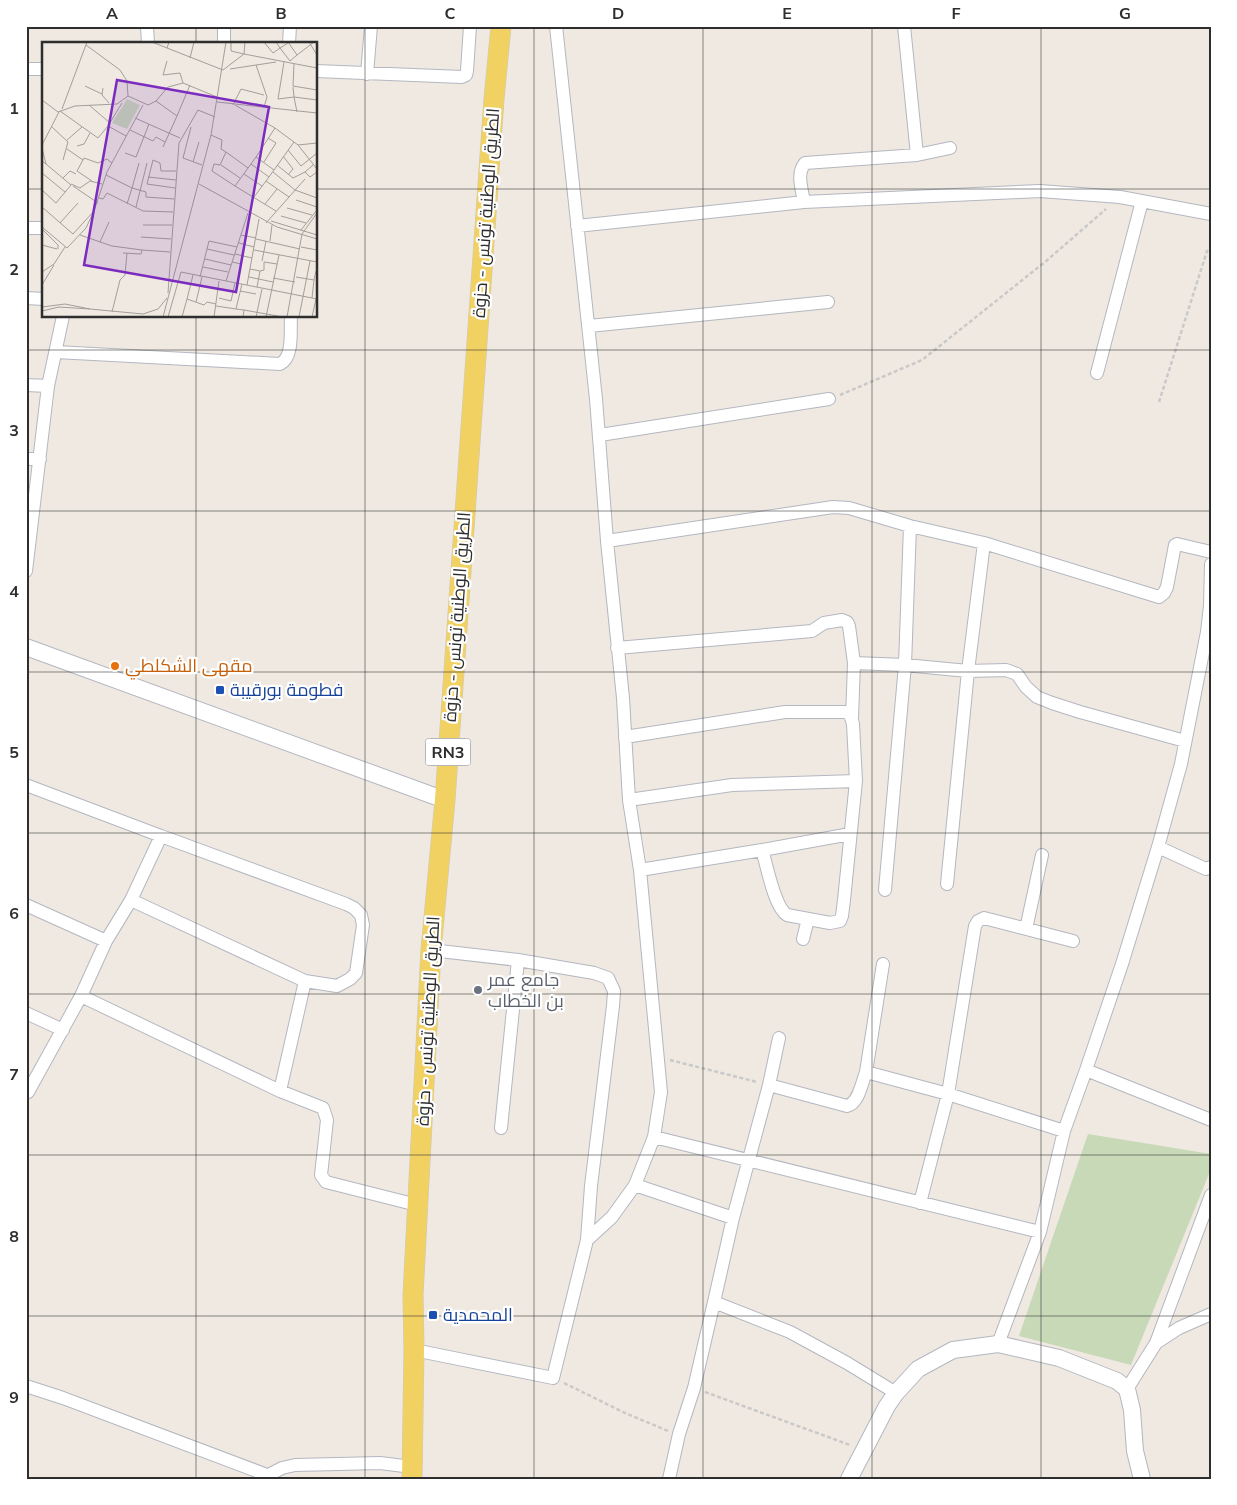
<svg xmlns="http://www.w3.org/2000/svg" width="1237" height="1505" font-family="Mulish,Cairo,sans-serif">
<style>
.cemetery{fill:#c8d9b8}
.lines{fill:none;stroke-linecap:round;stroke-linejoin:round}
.minor-casing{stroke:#b4b7c1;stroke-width:14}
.tertiary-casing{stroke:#b4b7c1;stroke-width:18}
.primary-casing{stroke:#c9c9c9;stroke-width:21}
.path{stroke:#c9c9c9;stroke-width:2.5;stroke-dasharray:4 2.5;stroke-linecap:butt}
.minor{stroke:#fff;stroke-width:12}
.tertiary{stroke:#fff;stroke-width:16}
.primary{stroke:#f2d163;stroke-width:20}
.grid{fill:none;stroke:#2e2e2e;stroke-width:1;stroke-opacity:0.55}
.food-dot{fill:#e8710a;stroke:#fff;stroke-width:2}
.transit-dot{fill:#1a4fb4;stroke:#fff;stroke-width:2}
.worship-dot{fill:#6b7280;stroke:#fff;stroke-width:2}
.labels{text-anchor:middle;stroke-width:4.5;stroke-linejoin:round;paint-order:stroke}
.shield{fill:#fff;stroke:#6d6d6d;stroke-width:1}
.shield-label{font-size:16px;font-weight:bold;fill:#2e2e2e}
.street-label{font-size:18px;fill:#2e2e2e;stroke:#fff}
.food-label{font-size:18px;fill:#c56008;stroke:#fff;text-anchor:start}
.transit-label{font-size:18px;fill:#164399;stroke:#fff;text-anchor:start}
.worship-label{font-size:18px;fill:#5b616d;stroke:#fff;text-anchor:start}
.inset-road{fill:none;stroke:#a29e99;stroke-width:1}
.view{fill:#7b2cbf;fill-opacity:0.15;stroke:#7b2cbf;stroke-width:2.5}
.inset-edge{fill:none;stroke:#2e2e2e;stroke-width:2.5}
.neatline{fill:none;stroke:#2e2e2e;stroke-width:2}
.grid-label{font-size:16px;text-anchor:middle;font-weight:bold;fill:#2e2e2e}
</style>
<rect width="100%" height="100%" fill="#efe9e1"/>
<path class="cemetery" d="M1088,1134L1211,1154V1169L1131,1365L1019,1336Z"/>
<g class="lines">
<defs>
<path id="minor" d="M147,26L148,44
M904,26L917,155
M224,44V28
M289,44L290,26
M26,69H44
M316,71L462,77L466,75L467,71L470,26
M367,74L371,26
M804,202L1040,191L1120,197L1211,214
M577,226L804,202C802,189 796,174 805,163L917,155L950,148
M26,228H44
M26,298L44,299
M589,326L828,302
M56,352L280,364C294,357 290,330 291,316
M1097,373L1142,201
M26,385L48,386
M600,435L829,399
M26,459H40
M607,541L833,507L849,508L910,526L984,543L1159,597L1164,593L1167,587L1175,545L1177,544L1211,552
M26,571L48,386L63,316
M617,648L812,631L824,623L842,620L847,622L849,626L854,663L905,665L968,671L984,543
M852,718L854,663
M625,737L785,712H845L850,714L853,724L856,781L844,900L842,916L840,921L830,923L787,915C774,907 767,865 762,850L640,870
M26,785L161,836
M629,800L732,785L856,781
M1158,847L1206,869L1211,867
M762,850L850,834
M947,884L968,671L1006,670L1017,674L1026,687L1037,697L1052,703L1080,712L1185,741
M885,890L905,665L910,526
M131,900L305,981
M26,905L106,941
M1026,929L1042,855
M803,939L808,919
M431,950L518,960L594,973L608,978L614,991L613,1006L591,1186L587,1240
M81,996L280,1091
M26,1013L63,1030
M779,1038L769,1085L733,1218L714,1302L790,1332L847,1363L896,1393
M1086,1070L1211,1120
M866,1072L883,964
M769,1085L847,1106C859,1103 862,1082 866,1072L948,1094L1064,1131
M28,1092L81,996L106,941L131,900L161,836L346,904L354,908L361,915L363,925L356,973L350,979L337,986L305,981L280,1091L323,1108L327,1120L321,1175L326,1182L417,1205
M501,1128L518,960
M654,1137L1040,1232
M635,1185L733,1218
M920,1203L948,1094L975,926L978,921L984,918L1073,941
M1156,1343L1211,1195
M998,1344L1040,1232L1064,1131L1086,1070L1122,964L1158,847L1181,764L1207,632L1210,606L1211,564
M414,1350L553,1378L587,1240L612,1217L635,1185L654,1137L661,1092L640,870L629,800L623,698L607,541L596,399L556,26
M26,1386L63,1398L267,1475
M1127,1389L1156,1343L1179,1328L1211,1314
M261,1479L282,1468L295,1465L380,1463L412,1467
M669,1479L679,1434L694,1388L714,1302"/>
<path id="tertiary" d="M26,647L445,800
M849,1479L887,1406L896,1393L918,1369L953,1350L998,1344L1059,1358L1117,1381L1127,1389L1132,1410L1135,1451L1142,1479"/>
<path id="primary" d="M412,1479L414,1350L413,1295L431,950L445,800L494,99L501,26"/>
</defs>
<use href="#minor" class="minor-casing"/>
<use href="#tertiary" class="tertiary-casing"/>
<use href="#primary" class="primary-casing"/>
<path class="path" d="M840,395L922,360L1045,262L1106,209
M1159,402L1207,251L1211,249
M670,1060L757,1082
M564,1383L625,1413L668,1431
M705,1392L850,1445"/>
<use href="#minor" class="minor"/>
<use href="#tertiary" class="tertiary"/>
<use href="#primary" class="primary"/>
</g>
<path class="grid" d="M196,26V44M365,26V1479M534,26V1479M703,26V1479M872,26V1479M1041,26V1479M26,189H44M316,189H1211M196,316V1479M26,350H1211M26,511H1211M26,672H1211M26,833H1211M26,994H1211M26,1155H1211M26,1316H1211"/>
<circle class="food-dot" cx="115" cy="666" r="5"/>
<g class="transit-dot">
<rect x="215" y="685" width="10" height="10" rx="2.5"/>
<rect x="428" y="1310" width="10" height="10" rx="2.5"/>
</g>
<circle class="worship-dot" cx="478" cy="990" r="5"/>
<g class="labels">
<rect class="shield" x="425.5" y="738.5" width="45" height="27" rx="4"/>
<g class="shield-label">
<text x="448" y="758">RN3</text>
</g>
<g class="street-label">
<text transform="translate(486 213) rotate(-86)" y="6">الطريق الوطنية تونس - حزوة</text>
<text transform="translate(457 617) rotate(-86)" y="6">الطريق الوطنية تونس - حزوة</text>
<text transform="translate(428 1021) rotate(-87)" y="6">الطريق الوطنية تونس - حزوة</text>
</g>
<g class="food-label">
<text x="125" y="672">مقهى الشكلطي</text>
</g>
<g class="transit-label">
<text x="230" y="696">فطومة بورقيبة</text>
<text x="443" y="1321">المحمدية</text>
</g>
<g class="worship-label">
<text x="488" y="986">جامع عمر<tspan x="488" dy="21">بن الخطاب</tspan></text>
</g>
</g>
<g transform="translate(42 42)">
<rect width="275" height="275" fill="#efe9e1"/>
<path d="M85,57L98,63L85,87L70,81Z" fill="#c8d9b8"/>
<path class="inset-road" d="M110,0L125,6L127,0M189,0V9L202,12L203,0M222,0L231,11L238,6L234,0M246,0L255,13L272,0M267,0L275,13M246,1L238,6L248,19L255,13M125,6L181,28L202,12L275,26M148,16L152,0M125,19L121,33L138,31L141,41M242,20L236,57L252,55L255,70M252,22L251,44L275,48M214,23L225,55L222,65M188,27L234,20M43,44L60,52M251,45L252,55L275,58M61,46L60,53L67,61M86,54L106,63L114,59L126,45L141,41L175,55M0,58L16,70L33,64L75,62L86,54L85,39L78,28L44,3M114,59L135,74L121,105M175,60L275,71M80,61L66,84L84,94M47,63L68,81M191,63L199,47L222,53M193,63L233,86L214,115L232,128L224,139L247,155M20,67L45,0M18,69L56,96L66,84M135,74L148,43M93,76L138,96M10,85L26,100L21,118M149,85L141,116L160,123M233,86L256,103L275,101M88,88L111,99L114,95L123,100M169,93L180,98L179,107L184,110L178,123L172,122L170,129L193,144L214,115M25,98L40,85M0,103L17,70M256,103L275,127M35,104L42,102L48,91M0,106L4,122L0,119M25,107L41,118M246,108L259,124L275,111M184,110L206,126M83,111L94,115L107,82M241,114L251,127L246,133M151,120L157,100M222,120L234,101L226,96M209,122L227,135M179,123L198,136M235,123L251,136L263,130M271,123L263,130L268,135L275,130M232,128L252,100M231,130L253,148L275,156M0,131L23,150M202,132L220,144M64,133L90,146L97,121M106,135L134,138M21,136L28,129L34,132M50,139L35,129L42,116L56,121L65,117L70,121M29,142L38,146L48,139L60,142M157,142L235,185L275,197M31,144L56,161M193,144L234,169M133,146L105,142L111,118L118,121L119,129H134M0,148L14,161L29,143L4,122M212,155L224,139M57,156L61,157L65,151L101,169L131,170M254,158L275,165M85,162L90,146L104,150V155L132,157M223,162L235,147M0,165L31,192L52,169L65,130L101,63M94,165L105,121M245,166L270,173M239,174L264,181M229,179L275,193M18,181L36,161M224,181L263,137M101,183H130M0,185L25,206L44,186L51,171M0,187L16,203V207M259,188L275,168M38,193L70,204L100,208M199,193L214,196M99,195L129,197M214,197L258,207M228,199L230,183M58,200L67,180M197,201L212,205M0,203L15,207M259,205L275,208M165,207L192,213M212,208L275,220M81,211L99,212L100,208L128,210M193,212L210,216M163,217L189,223M220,219L224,199M190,220L199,222L195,241M161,225L186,230M208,227L218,229L215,245M218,229L222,228V220L235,222M0,230L12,222L23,205M151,233L145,257L162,263L165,260L174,262M158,235L167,199L195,205M207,235L231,240M254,235L272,238L274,229M231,236L253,240M184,239L206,171M200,242L194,267L202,268L201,275M0,243L12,223M205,243L217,177M198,249L214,252M126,251L137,101L156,68L173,75M177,256L189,259L193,241M270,256L272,238M154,260L160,235M174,264L194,267M0,265L23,262L48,267L17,265L0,269M48,267L101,272L116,267L125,256M202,268L241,275M70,270L78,238L83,233L85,211M121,275L169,93L184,0M126,275L139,230L275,257M140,275L145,257M172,275L177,239M214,275L220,247M224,275L237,213M245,275L260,192L275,171M257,275L268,219M270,275L274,257"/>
<path class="view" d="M75,38L227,65L194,250L42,223Z"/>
<rect width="275" height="275" class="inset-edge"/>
</g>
<rect width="1237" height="1505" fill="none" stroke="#ffffff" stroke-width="55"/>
<rect x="28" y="28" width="1182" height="1450" class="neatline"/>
<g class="grid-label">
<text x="112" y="19">A</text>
<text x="281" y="19">B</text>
<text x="450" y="19">C</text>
<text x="618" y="19">D</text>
<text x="787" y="19">E</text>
<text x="956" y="19">F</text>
<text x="1125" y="19">G</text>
<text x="14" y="114">1</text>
<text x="14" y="275">2</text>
<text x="14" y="436">3</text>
<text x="14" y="597">4</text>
<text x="14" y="758">5</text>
<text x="14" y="919">6</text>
<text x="14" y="1080">7</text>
<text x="14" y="1242">8</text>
<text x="14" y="1403">9</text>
</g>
</svg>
